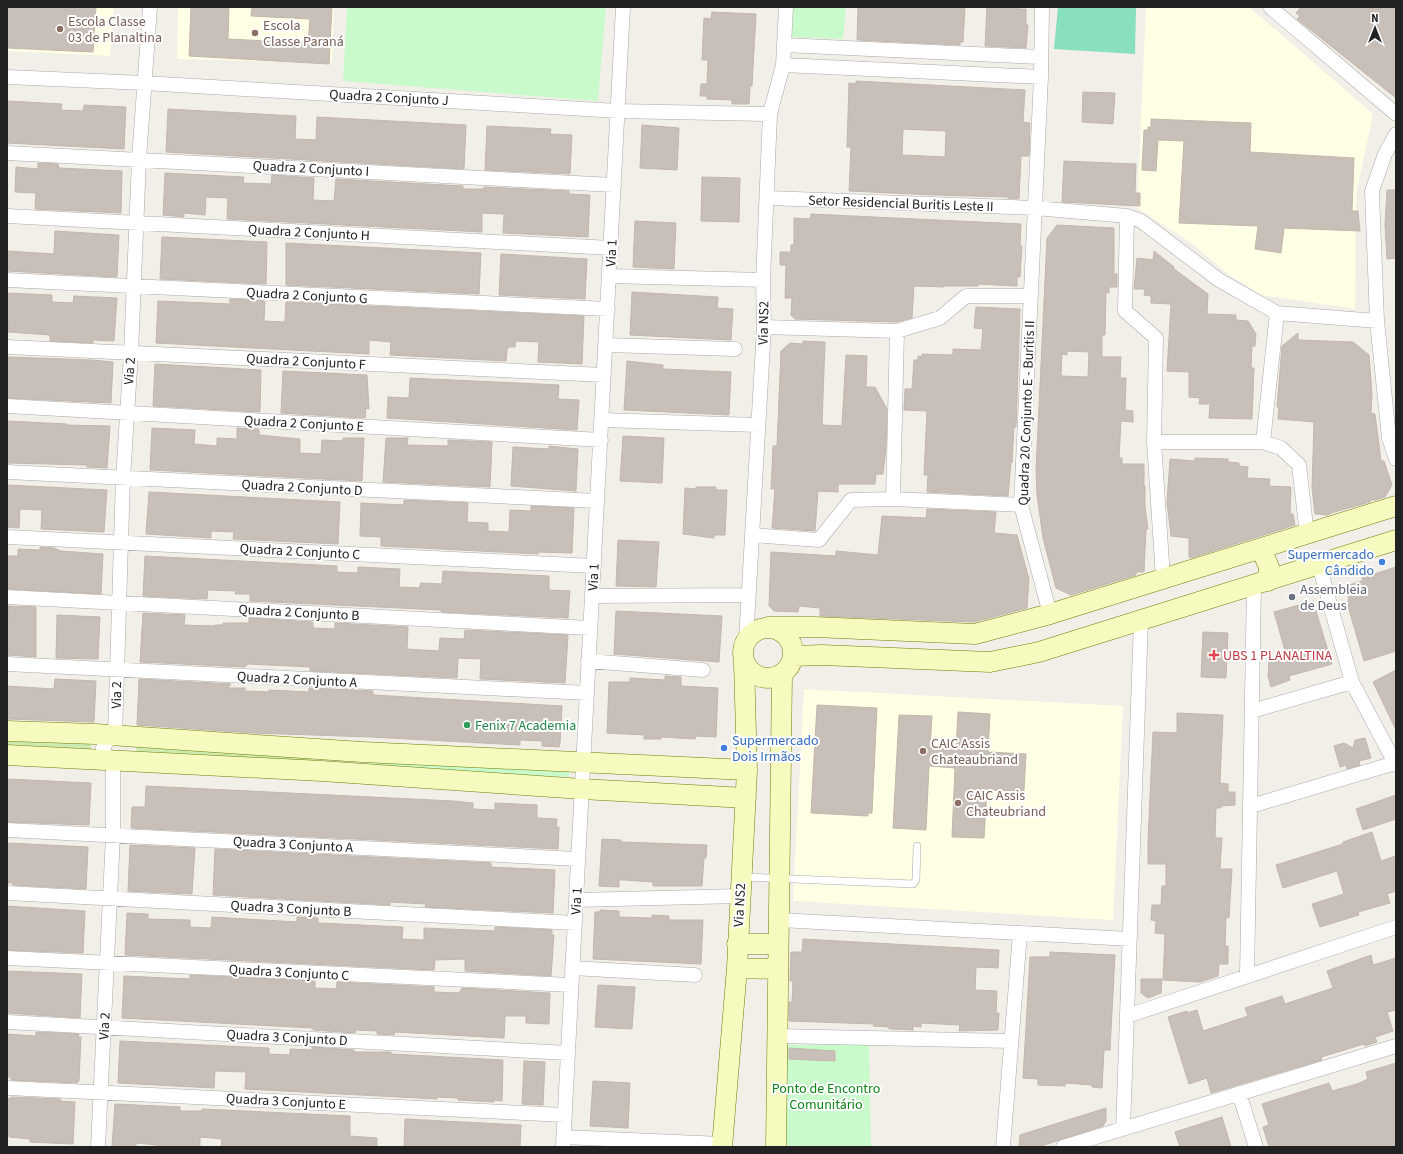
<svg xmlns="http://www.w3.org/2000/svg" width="1403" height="1154" font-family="'Source Sans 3',sans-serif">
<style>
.education{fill:#ffffe5}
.grass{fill:#cdebb0}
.park{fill:#c8facc}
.pitch{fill:#88e0be}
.building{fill:#c7bfb8;stroke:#c4b6ab;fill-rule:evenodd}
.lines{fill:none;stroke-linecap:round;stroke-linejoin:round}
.lane-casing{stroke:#a9a9a9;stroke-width:8}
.street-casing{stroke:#a9a9a9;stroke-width:15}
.secondary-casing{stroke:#707d05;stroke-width:21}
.lane{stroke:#fff;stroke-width:7}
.street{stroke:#fff;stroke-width:14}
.secondary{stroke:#f7fabf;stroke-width:20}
.education-dot{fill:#8d6e63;stroke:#fff;stroke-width:1.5}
.shop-dot{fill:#3f7fe0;stroke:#fff;stroke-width:1.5}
.worship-dot{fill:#6b7280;stroke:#fff;stroke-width:1.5}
.health-dot{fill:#e0444e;stroke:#fff;stroke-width:1.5}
.leisure-dot{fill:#2e9e5b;stroke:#fff;stroke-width:1.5}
.labels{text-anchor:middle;stroke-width:4;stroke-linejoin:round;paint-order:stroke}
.education-label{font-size:14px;fill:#785e54;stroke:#fff;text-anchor:start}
.street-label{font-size:14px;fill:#222;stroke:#fff}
.shop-label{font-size:14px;fill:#366cbe;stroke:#fff;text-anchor:end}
.worship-label{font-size:14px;fill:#5b616d;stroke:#fff;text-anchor:start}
.health-label{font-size:14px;fill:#be3a42;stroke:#fff;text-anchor:start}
.leisure-label{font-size:14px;fill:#27864d;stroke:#fff;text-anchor:start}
.park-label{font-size:14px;fill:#0c8416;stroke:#fff}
</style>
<rect width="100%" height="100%" fill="#f2efe9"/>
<path class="education" d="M7,7H114L110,56L7,51Z
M178,7H334L332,63L177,59Z
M1146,7H1249L1373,114L1356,195L1355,309L1262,295L1231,276L1190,242L1137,208Z
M804,689L1123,706L1113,920L793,901Z"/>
<path class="grass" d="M7,738L91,740V752L7,749Z
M137,741L312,753V764L136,753Z"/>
<path class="park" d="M347,7H606L598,101L343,81Z
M793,7H846L843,39L792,37Z
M370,756L569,768V777L370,768Z
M783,1045H869L871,1147H812L783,1145Z"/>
<path class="pitch" d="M1058,7H1136L1135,54L1054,49Z"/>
<path class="building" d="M7,7H96L93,52L7,48Z
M191,7H229L228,39L308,43L310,19L251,16L252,7H332L329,64L189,56Z
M858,7H965L963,42H960V45L857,40Z
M987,7H1018V9H1026V25H1028L1026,48L985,46Z
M1301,7H1396V98L1297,19L1300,16L1296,13Z
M712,12L756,14L752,86H750L749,104H732V100L707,99V96H700L701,84H707L708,60H702L704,18L711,19Z
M856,81L1025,90L1023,122L1030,123L1029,156H1021L1019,199L1008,198V197L934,195L849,191L851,147H847L849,83L856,84ZM903,129L946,131L945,157L902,155Z
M1083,92L1115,93L1113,124L1082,122Z
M7,101L62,104L61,110L83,111L84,105L126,107L124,149L7,143Z
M168,109L296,116L295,139L316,140L317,117L466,125L464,169L166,152Z
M1151,119L1251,123L1250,152L1354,158L1352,211H1358L1360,231L1284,228L1281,253L1255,249L1258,226L1179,223L1184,141L1158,140L1156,171L1142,170L1144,130H1148V127H1151Z
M642,125L679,128L677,170L640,168Z
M487,126L551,129L550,134L572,135L570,174L485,170Z
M1064,161L1136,164L1135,193H1140V206L1062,202Z
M38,163L58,164L59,168L122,171L121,213L35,209L36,193L15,192L16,167L38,169Z
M165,173L244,177L243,183L271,184L272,175L314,178L313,200L334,201L336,179L463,186V189H484V187L569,191V194L590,195L588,237L503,233L504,214L482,213V232L227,219L228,198L206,197L205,215L184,213V217L163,215Z
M702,177L740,178L739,222L701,221Z
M1387,190H1396V258L1387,259L1385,225Z
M811,214L1021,224L1020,246H1022L1020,277H1017V286L978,284V286H944V287L914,286L912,318L896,322L795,319L791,315L792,298H785L786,265H780V252H791V245H794V218L810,219Z
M635,221L676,223L674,269L633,267Z
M1057,225L1114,228V274H1117V287H1109V293L1106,292L1105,335H1102V357H1121L1120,378H1126L1125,410L1133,411V422L1121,421L1119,458H1122V464H1144V486H1145V507L1148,529H1146L1144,572H1136V575L1071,595L1056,588L1043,538L1037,495L1036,470L1047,238ZM1067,351L1089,352L1088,377L1061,376L1062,354L1067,355Z
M55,231L119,235L117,277L7,271V251L54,254Z
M162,237L267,242L266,284L160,279Z
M286,243L481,253L479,294L286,285Z
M1154,251L1174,267V269L1208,294L1207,314L1236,315V320L1248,321L1256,334L1255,346H1252L1251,368H1254L1252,419L1209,418L1210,404H1199L1200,398L1189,397V372L1167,371L1171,304L1151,303V296L1144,295L1145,289H1134L1137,258L1153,260Z
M501,254L587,259L585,299L499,295Z
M632,292L718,297L717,308L733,309L731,340L630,335Z
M7,293L52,295V302L73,303L74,296L117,298L114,341L93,340V343L50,341V335L8,332Z
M230,299L265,301L264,321L285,322L286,302L584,316L582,364L538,362L539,342L516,341L515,347H508L507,350L506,361L390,355L391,342L369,340V354L156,343L158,301L230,304Z
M976,307L1020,309L1016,427H1014L1012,463L1011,462L1008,496L927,492L928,475H924L927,411L904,410L905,389H912L914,360H918V356L922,357V354L953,355V349L981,350L983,329L974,328Z
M1298,333V340L1353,342L1369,355L1372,394L1371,413L1375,414L1381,461H1384L1392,485L1385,497L1375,500H1370V502L1331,513L1328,515L1315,514L1312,487L1314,422L1278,419L1279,407H1277L1282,346Z
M803,341L825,342L822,425L842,426L846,355L867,356L866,387H875L887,409L886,448L883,474H876L875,484H838V492L818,491L815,531L772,528L775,489H771L772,470L773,446H777L781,351L790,343L803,344Z
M7,357L92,360L113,362L111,403L7,398Z
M627,361L663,365V369L731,372L729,415L624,410Z
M155,364L261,370L260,412L153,406Z
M283,371L367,375L369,409L366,408L365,418L281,413Z
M410,378L559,385L558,399L579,400L577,430L387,418L388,397L409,398Z
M7,421L67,424L66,425L110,426L107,468L87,467V465L7,463Z
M152,428L195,430L194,444L217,446V438L237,439V428L259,429V435L300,439V453L321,454L322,440L343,441V438H364L362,481L150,470Z
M623,436L664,438L662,483L620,481Z
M386,438H408L407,445L448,446V440L492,442L490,487L383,482Z
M549,446L578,449L576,491L511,486L513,447L549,449Z
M1195,458L1228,459V462L1239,463V466L1248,467L1247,478L1270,479L1269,486L1291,487L1290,514H1293L1295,525L1191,558L1189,557V538L1171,536L1167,502L1170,459L1195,461Z
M7,485L107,490L104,532L41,529L42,510L20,509L19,528L7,527Z
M696,487H716V490H727L725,535H714V538L683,534L685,488L696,489Z
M149,492L340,502L338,544L233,539L234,532L211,531V538L146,534Z
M404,500L468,503L467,522L488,523V531L509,532L510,510L531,511V506L574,508L572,553L538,552V554L381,546V537L360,536L361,503L404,505Z
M927,509L996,512L994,533L1017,535L1029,579L1027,608L974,622L820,616V608L799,606L798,612L774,611L769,606L771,552L836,556V551L878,555L882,516L926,518Z
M618,540L659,542L656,587L616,586Z
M40,547L54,548L61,551L103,554L101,594L7,589V556H18V549L40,550Z
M145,556L337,566V572L358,573V567L400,569L399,587L419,588L421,583L442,584L443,571L549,576V590L570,591L568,618L441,612L442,610L250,601V594H235L236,591L208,590L207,599L143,596Z
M1396,567V651L1364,661L1348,606L1349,585L1362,581V578Z
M1313,601L1332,664L1289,676L1290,680L1271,687L1268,676L1269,660L1288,661L1274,612Z
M8,606L36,607V657L7,655Z
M616,611L722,616L719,662L614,654Z
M143,613L185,615L184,625L215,626V625H223V623H249V618L313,622V628L335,629V623L408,627L407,649L439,651L440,638L464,639L465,630L568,635L565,683L480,679L481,659L458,658L457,678L310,671V667L248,664L245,667L140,662Z
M57,615L100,617L98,659L56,658Z
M1203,632L1228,633L1226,678L1201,677Z
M1396,670V730L1373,682Z
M665,676L681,677V686L718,688L716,737L696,736L695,739L661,737V739H644V735L607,733L609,682H630V678L665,680Z
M55,679L96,681L94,722L7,719V686L54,689Z
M139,679L231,684L228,688H245V691L269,692V690L309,692V688L373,691V695L562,706L560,743L559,747L542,746V741L520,740V745L371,737L253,733L137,725Z
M817,705L877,708L872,813H868V816L811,813Z
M958,712L990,714L988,752L1026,754L1024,791L987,790L984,838L952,837L955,768L929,766L926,830L893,828L899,715L932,716L930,748L956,749Z
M1177,713L1223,715L1220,783L1228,784V792H1235V805L1221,806V808H1216L1215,838H1222L1220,869H1232L1229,918L1226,917L1225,946H1228V964H1219L1218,976L1200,982L1163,980L1165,934L1155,933L1156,921L1151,920L1152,905H1161L1162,886H1166V864H1148V841L1153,732L1177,733Z
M1365,738L1371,758L1359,761L1360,765L1347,769L1346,765L1340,767L1334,746L1344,743L1353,748L1355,740Z
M7,779L91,783L89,825L7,822Z
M146,786L453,801L473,803V809L495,810V803L537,805V818L557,819L556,827H559L558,849L131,828L132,807H145Z
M1396,795V819L1363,830L1356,809Z
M1372,832L1381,861L1396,856V891L1387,894L1390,903L1358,912L1359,915L1320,927L1312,904L1344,894L1337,871L1283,888L1276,865L1343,844V842Z
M602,839L621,840V842L707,845L706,858H704L702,886H653V882L624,880H619V887L599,886Z
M7,843L88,847L86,889L13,885V883H7Z
M130,845L195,848L192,894L128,891Z
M215,849L491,863V867L555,870L553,913L425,907L426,904L390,902V905L213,895Z
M7,906L85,911L83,953L7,950Z
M600,910L619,911V917L652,918V915L669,916V920H703L701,964L593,959L595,912H600Z
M127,913L148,914V919L190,920V927L211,928L212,917L297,922V917L318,918V923L403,927L402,939L424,940V928L495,931V927L552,930V935H554L551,976L465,971V959L435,960L434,970L125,955Z
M803,939L999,950L998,968L976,967L975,990L997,991L996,1013H999L998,1030L959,1031L960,1025L921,1023V1027L913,1026V1030L889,1029V1027L873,1026L874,1024L789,1021V1002H792L793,981H790L791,952H802Z
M1050,952L1115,955L1110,1050H1104L1102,1088L1092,1087V1085L1065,1083V1086L1038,1085V1079L1023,1078L1030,957H1050Z
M1371,955L1373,965L1396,958V1010L1387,1012L1393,1031L1375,1037L1377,1042L1365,1046L1364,1044L1321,1057L1322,1060L1211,1093L1207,1078L1189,1084L1168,1017L1187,1011V1013L1197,1010L1203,1031L1248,1016L1245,1008L1282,996L1285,1004L1333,988L1327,971Z
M7,971L82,974L80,1018L7,1013Z
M190,975L315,981V988L336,989L337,982L434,987V992L459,993L462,988L550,993L549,1024L526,1023V1016H505L504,1038L395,1032L394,1035L377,1034V1031L355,1030V1033L313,1030V1028L122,1018L124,976L190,979Z
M1141,979H1162L1161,993L1148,998L1141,993Z
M598,985L635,987L632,1029L595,1027Z
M36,1032L79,1034L78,1037H81L79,1081L77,1083L11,1080V1077H7V1034L36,1036Z
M120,1041L269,1048V1054L290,1055V1049L312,1050V1047L354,1050V1052H391V1054L503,1060L502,1101L494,1100V1102L458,1100V1098L437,1097V1099L245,1089L246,1072L215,1071L214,1088L118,1083Z
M789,1048L835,1051V1061L789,1059Z
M524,1061L545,1062L543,1105L522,1104Z
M1396,1063V1147H1269L1263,1127L1269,1125L1262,1104L1329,1083L1332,1091L1357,1084L1368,1079L1366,1072Z
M593,1081L630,1083L628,1128L590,1126Z
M11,1097L61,1099L59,1101L75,1102L73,1144L30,1142V1139L9,1137L10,1136H7V1098L11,1099Z
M115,1104L180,1107V1111H202V1109L350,1116V1136L377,1138V1147H221L222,1139L200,1137V1147H157V1145L136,1143V1147L112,1146Z
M1106,1108V1121L1103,1126L1038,1147H1019L1020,1135Z
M1222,1117L1231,1147H1180L1175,1132Z
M405,1119L521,1125L520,1147H404Z"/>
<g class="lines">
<defs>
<path id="lane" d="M743,877L913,884L916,880L917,846"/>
<path id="street" d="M1042,7L1041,77L1021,505L1050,614
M1270,7L1396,114
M784,45L1040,57
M783,65L1041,77
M7,77L144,83L618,111L770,114
M1396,134L1385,154L1372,191L1377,321L1389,438L1396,459
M7,153L614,185
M768,198L1035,208L1127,216L1141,221L1219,280L1277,313L1377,321
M7,216L611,248
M1127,216L1125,311L1156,338L1154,442L1163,578
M609,276L763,280
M7,280L608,309
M1277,313L1263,442L1281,448L1299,465L1307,535
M764,327L897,331L940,318L966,296H1029
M606,345L735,349
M7,347L604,375
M7,406L601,440
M602,420L758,425
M1154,442H1263
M7,472L597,501
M893,499L897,331
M753,535L819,540L851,500L893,499L1021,505
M7,537L594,566
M1319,565L1352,682L1396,765
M592,596L748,595
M7,597L590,628
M746,641L764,327L763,280L770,114L783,65L786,7
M588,661L703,670
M7,664L587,693
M1252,711L1352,682
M115,736L123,478L131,353L139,159L150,7
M113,762L106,756L103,748L106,742L115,736
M1251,806L1395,763
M7,830L578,859
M7,893L575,923
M576,900L740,896
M780,920L1130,939
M7,958L571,985
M572,968L695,975
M1247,976L1254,586
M1127,1016L1396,927
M7,1022L568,1053
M776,1036L1011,1041
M7,1088L565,1115
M1239,1093L1256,1147
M1123,1129L1141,620
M563,1137L722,1144
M98,1147L113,835V762
M563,1147L623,7
M1003,1147L1020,933
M1063,1147L1396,1046"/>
<path id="secondary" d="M1261,549L1269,567L1268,581
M768,627H814L975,634L1050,614L1396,506
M743 653a25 25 0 1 1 50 0a25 25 0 1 1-50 0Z
M794,656L822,655L990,662L1039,652L1396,540
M7,731L95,734L362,752L747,770
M7,755L322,771L582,789L746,798
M737,944H778
M737,968L778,969
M722,1147L737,968L747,770L744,662
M776,1147L782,675"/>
</defs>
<use href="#lane" class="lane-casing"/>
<use href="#street" class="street-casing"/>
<use href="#secondary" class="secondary-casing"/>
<use href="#lane" class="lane"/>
<use href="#street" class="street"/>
<use href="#secondary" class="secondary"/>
</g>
<g class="education-dot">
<circle cx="60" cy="29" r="4"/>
<circle cx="255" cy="33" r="4"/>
<circle cx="923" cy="751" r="4"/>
<circle cx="958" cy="803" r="4"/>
</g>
<g class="shop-dot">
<circle cx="1382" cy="562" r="4"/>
<circle cx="724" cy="748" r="4"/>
</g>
<circle class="worship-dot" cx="1292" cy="597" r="4"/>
<path class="health-dot" d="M1212 649h4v4h4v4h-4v4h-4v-4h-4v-4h4z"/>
<circle class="leisure-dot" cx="467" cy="725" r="4"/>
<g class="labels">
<g class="education-label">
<text x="68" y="26">Escola Classe<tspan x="68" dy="16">03 de Planaltina</tspan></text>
<text x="263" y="30">Escola<tspan x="263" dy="16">Classe Paraná</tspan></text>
<text x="931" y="748">CAIC Assis<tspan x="931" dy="16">Chateaubriand</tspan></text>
<text x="966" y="800">CAIC Assis<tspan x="966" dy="16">Chateubriand</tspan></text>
</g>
<g class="street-label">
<text transform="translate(389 97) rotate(3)" y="5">Quadra 2 Conjunto J</text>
<text transform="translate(311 168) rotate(3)" y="5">Quadra 2 Conjunto I</text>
<text transform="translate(901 203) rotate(2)" y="5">Setor Residencial Buritis Leste II</text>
<text transform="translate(309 232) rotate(3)" y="5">Quadra 2 Conjunto H</text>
<text transform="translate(611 253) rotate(-87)" y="5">Via 1</text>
<text transform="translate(307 295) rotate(3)" y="5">Quadra 2 Conjunto G</text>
<text transform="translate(763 323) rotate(-89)" y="5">Via NS2</text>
<text transform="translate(306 361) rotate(3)" y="5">Quadra 2 Conjunto F</text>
<text transform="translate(129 371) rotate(-86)" y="5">Via 2</text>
<text transform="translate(1026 413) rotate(-88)" y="5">Quadra 20 Conjunto E - Buritis II</text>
<text transform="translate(304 423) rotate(3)" y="5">Quadra 2 Conjunto E</text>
<text transform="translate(302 487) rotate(3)" y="5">Quadra 2 Conjunto D</text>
<text transform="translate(300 551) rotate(3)" y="5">Quadra 2 Conjunto C</text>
<text transform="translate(593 577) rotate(-87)" y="5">Via 1</text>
<text transform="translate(299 612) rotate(3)" y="5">Quadra 2 Conjunto B</text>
<text transform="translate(297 679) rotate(3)" y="5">Quadra 2 Conjunto A</text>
<text transform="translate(116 695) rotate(-89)" y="5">Via 2</text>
<text transform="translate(293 844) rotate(3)" y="5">Quadra 3 Conjunto A</text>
<text transform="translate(576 901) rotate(-87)" y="5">Via 1</text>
<text transform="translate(739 905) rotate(-87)" y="5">Via NS2</text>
<text transform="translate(291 908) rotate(3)" y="5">Quadra 3 Conjunto B</text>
<text transform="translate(289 972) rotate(3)" y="5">Quadra 3 Conjunto C</text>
<text transform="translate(104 1026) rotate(-87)" y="5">Via 2</text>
<text transform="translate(287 1037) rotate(3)" y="5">Quadra 3 Conjunto D</text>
<text transform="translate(286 1101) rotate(3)" y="5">Quadra 3 Conjunto E</text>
</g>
<g class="shop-label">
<text x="1374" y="559">Supermercado<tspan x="1374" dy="16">Cândido</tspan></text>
<text x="732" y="745" text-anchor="start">Supermercado<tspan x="732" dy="16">Dois Irmãos</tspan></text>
</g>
<g class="worship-label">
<text x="1300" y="594">Assembleia<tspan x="1300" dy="16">de Deus</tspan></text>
</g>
<g class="health-label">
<text x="1223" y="660">UBS 1 PLANALTINA</text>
</g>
<g class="leisure-label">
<text x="475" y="730">Fenix 7 Academia</text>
</g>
<g class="park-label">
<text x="826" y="1093">Ponto de Encontro<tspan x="826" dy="16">Comunitário</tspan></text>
</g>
</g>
<rect width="1403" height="1154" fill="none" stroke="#222222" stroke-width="16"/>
<g transform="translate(1375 28)" stroke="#ffffff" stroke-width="3" paint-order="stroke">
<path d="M0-3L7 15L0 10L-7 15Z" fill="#222222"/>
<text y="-6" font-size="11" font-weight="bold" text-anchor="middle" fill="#222222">N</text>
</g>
</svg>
